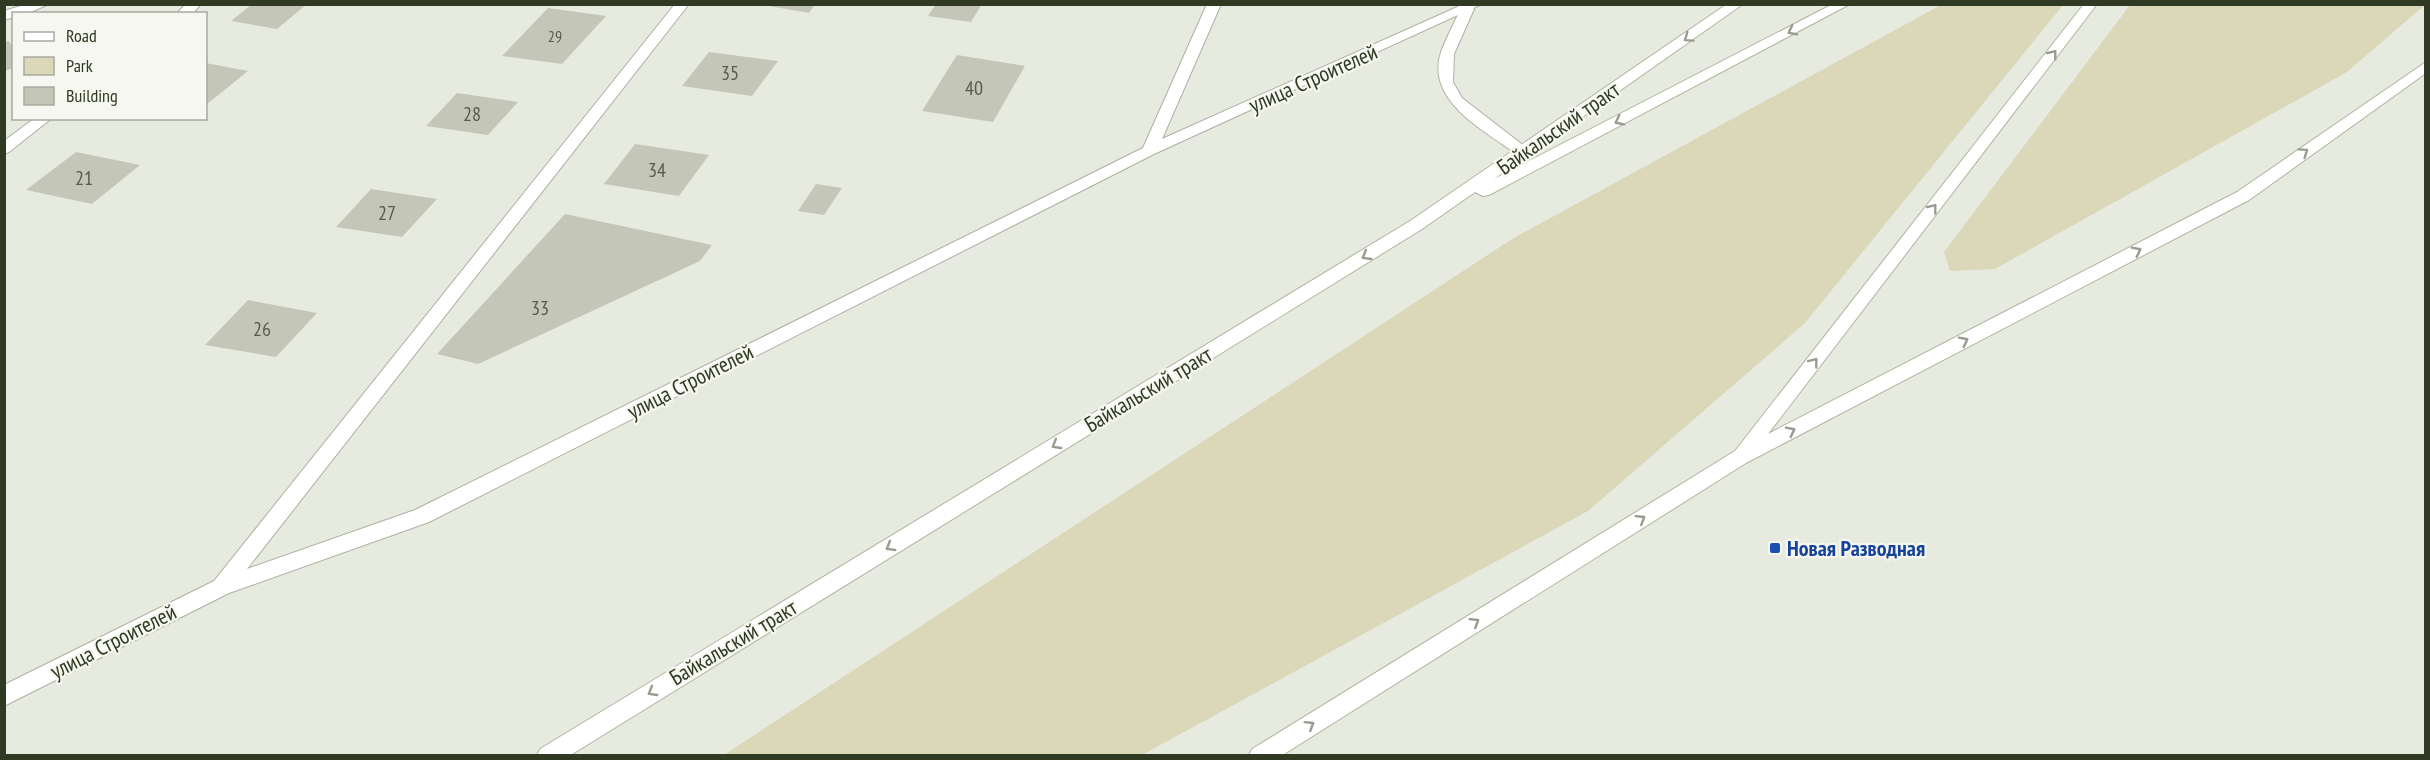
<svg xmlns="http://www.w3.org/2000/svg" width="2430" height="760" font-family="'PT Sans Narrow',sans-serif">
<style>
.green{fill:#dad8b9}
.building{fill:#c4c7b8}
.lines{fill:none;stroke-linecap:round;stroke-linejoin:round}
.service-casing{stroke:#acb1a2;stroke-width:2}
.minor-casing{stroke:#acb1a2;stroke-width:2}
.secondary-casing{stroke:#aeb59f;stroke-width:2}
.service{fill:#fff;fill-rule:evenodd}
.minor{fill:#fff;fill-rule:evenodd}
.secondary{fill:#fff;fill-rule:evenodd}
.oneway{stroke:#989c90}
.transit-dot{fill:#1a4fb4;stroke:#f5f7f0;stroke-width:2}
.labels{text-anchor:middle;stroke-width:4.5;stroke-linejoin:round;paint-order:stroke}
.far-number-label{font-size:16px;fill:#555c47}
.number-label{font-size:20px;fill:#555c47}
.street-label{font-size:22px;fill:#303921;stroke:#f5f7f0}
.transit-label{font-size:22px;font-weight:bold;fill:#164399;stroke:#f5f7f0;text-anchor:start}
</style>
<rect width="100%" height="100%" fill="#e7eadf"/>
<path class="green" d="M1941,5H2063L1805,323L1588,511L1142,755H724L1512,239Z
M2130,5H2425L2347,72L1995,269L1950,271L1944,252Z"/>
<path class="building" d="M252,4H307L277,29L231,21Z
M758,4H815L809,13Z
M936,4H982L971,22L928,16Z
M548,8L606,16L562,64L502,56Z
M9,41L14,50V68L4,71V42Z
M709,52L778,61L752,96L682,86Z
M957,55L1025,66L993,122L922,111Z
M206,63L248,71L206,105Z
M457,93L518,102L488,135L426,126Z
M635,144L709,155L679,196L604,184Z
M76,152L140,165L92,204L26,190Z
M816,184L842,188L824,215L798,211Z
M371,189L437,199L402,237L336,227Z
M565,214L712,245L700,261L478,364L437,354Z
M248,300L317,313L276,357L205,345Z"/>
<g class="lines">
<defs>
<path id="service" d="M1456,4H1470L1474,9L1454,54L1453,82L1462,98L1528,149L1531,152L1528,155H1518C1485,131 1425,101 1441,52C1446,38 1454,24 1460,10Z"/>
<path id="minor" d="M27,4H49L26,14H14V17L4,20V11Z
M186,4H201L192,14H176Z
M675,4H689L247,569L415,510L1143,148L1207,4H1221L1162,139L1464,4H1482L1154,154L429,522L229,593L4,706V685L214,581Z
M35,118H52L9,152L4,154V141Z"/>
<path id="secondary" d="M1727,4H1743L1494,179L1833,4H1850L1489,195L1483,196L1475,192L1422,229L569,756H537L540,749L1410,221Z
M2084,4H2097L1768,434L2237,192L2426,62V73L2249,200L1746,463L1281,756H1249L1252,749L1735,451Z"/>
</defs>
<use href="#service" class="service-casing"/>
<use href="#minor" class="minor-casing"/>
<use href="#secondary" class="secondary-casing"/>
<use href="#service" class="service"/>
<use href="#minor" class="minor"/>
<use href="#secondary" class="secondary"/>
</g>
<defs><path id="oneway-chevron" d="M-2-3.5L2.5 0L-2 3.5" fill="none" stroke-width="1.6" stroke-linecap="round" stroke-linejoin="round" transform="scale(1.5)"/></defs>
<g class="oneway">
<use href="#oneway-chevron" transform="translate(1792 31) rotate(153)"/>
<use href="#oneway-chevron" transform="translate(1688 38) rotate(145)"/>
<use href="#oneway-chevron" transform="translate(2053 54) rotate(-52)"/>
<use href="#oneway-chevron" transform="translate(1619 121) rotate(153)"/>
<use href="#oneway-chevron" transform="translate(2304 152) rotate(-35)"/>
<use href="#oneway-chevron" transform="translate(1933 208) rotate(-52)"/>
<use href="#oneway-chevron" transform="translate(2137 251) rotate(-27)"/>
<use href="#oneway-chevron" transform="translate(1366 256) rotate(149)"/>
<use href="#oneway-chevron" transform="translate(1964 341) rotate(-27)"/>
<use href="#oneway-chevron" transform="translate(1814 362) rotate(-52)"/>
<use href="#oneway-chevron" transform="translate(1791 431) rotate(-27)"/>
<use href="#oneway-chevron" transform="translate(1056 445) rotate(149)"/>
<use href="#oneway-chevron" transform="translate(1641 519) rotate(-32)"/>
<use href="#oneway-chevron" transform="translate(890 547) rotate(149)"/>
<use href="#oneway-chevron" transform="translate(1475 622) rotate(-32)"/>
<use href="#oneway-chevron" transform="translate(652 692) rotate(149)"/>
<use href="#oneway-chevron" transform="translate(1310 725) rotate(-32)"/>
</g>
<rect class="transit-dot" x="1769" y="542" width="12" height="12" rx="3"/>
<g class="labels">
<g class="far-number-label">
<text x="555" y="42">29</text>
</g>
<g class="number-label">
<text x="730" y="80">35</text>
<text x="974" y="95">40</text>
<text x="472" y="121">28</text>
<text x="657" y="177">34</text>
<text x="84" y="185">21</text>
<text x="387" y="220">27</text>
<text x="540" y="315">33</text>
<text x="262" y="336">26</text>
</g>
<g class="street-label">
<text transform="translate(1313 78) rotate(-24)" y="8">улица Строителей</text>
<text transform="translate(1558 128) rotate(-35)" y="8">Байкальский тракт</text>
<text transform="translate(690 381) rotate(-27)" y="8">улица Строителей</text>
<text transform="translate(1148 389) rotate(-31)" y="8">Байкальский тракт</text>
<text transform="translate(113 641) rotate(-27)" y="8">улица Строителей</text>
<text transform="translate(733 642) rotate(-31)" y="8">Байкальский тракт</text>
</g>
<g class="transit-label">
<text x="1787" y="556">Новая Разводная</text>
</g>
</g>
<rect width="2430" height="760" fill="none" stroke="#303921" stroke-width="12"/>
<rect x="12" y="12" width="195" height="108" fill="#f5f7f0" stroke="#a6ab9d" stroke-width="1.5"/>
<rect x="24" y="32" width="30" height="9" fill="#ffffff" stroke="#a6ab9d" stroke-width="1.5"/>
<text x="66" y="42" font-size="18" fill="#303921">Road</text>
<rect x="24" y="57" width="30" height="18" fill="#dad8b9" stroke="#a6ab9d" stroke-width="1.5"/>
<text x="66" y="72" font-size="18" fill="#303921">Park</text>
<rect x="24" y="87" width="30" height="18" fill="#c4c7b8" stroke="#a6ab9d" stroke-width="1.5"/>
<text x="66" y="102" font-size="18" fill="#303921">Building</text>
</svg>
